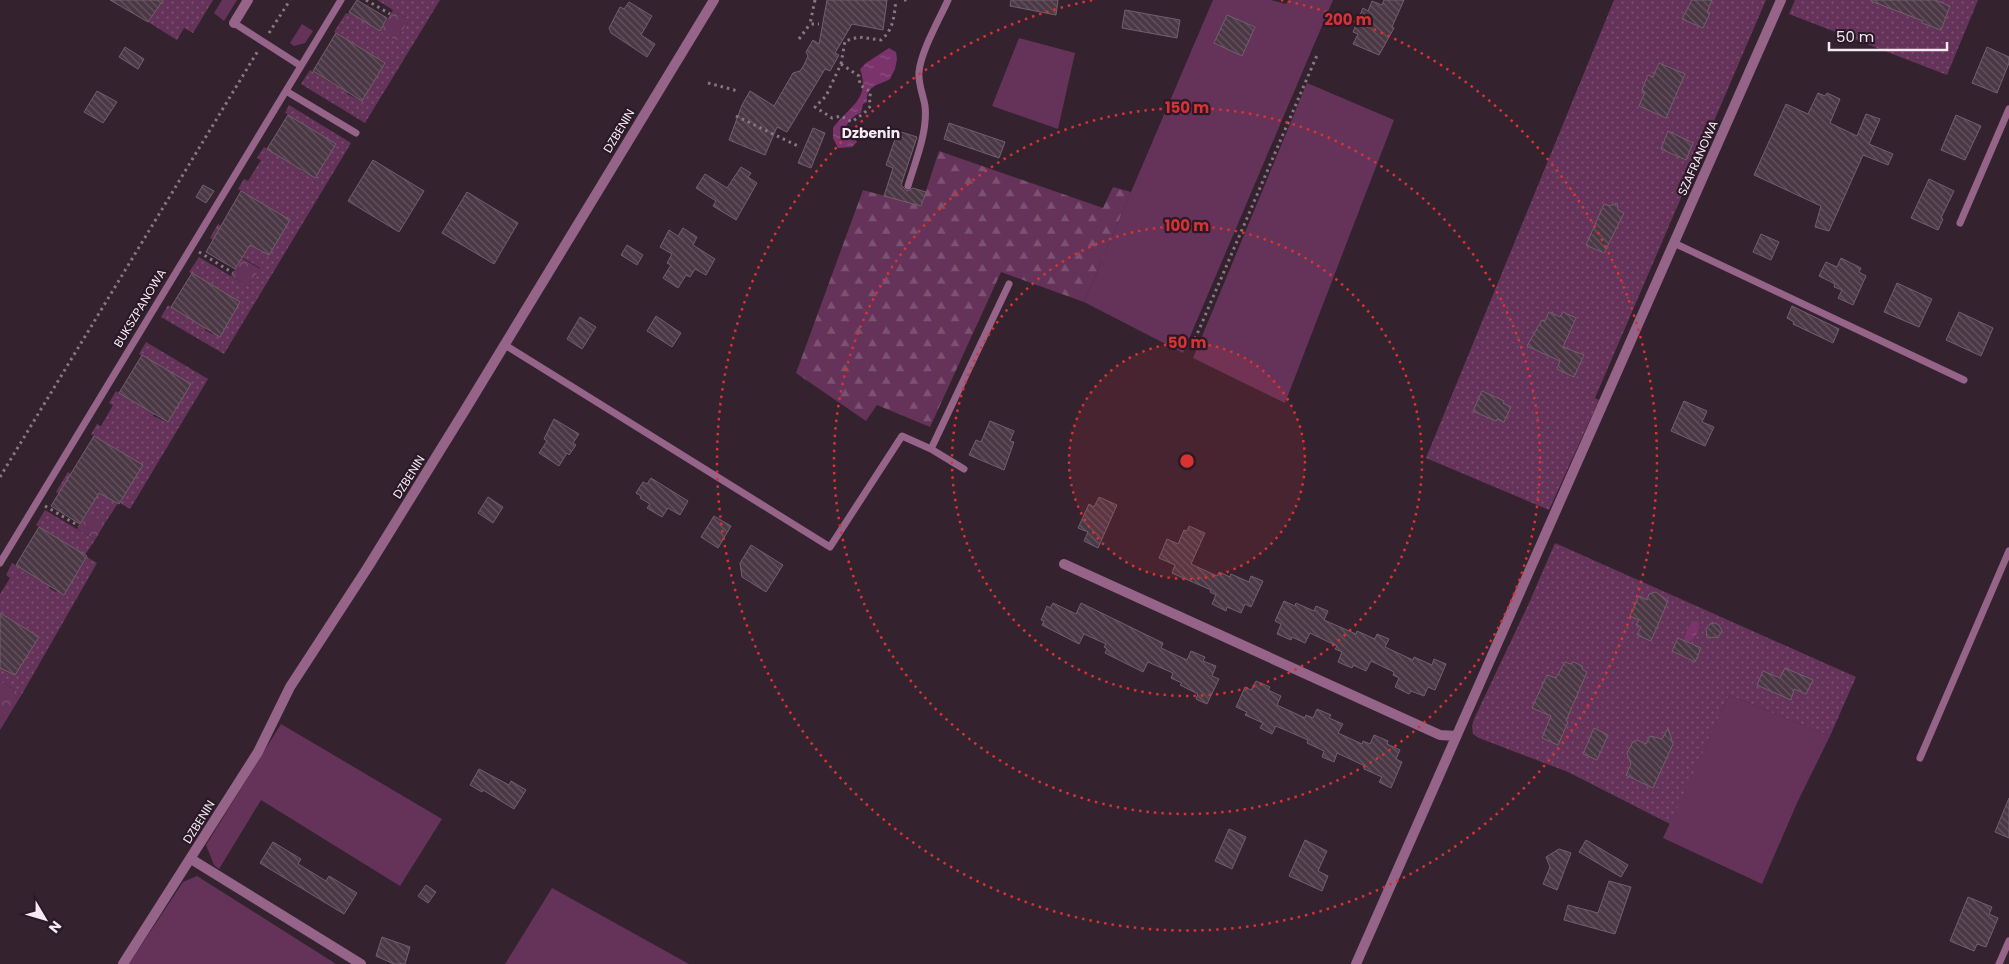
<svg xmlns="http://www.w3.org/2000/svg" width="2009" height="964" font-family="Poppins,sans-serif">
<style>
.grass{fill:#653359}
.forest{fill:url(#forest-firs)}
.park{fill:url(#park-crowns)}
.garden{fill:url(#garden-dots)}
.water{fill:url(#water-ripples)}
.building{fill:url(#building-back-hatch);stroke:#735e6d}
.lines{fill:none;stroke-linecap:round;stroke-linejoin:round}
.path{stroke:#877883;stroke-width:3;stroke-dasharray:2.5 4;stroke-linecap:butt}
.lane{stroke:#966389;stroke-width:7}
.street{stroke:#966389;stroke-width:10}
.ring{fill:none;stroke:#d83232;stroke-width:2.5;stroke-dasharray:2.5 5}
.labels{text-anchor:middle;stroke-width:4.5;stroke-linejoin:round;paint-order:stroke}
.street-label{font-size:12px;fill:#f5e9f2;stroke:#2a1926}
.neighbourhood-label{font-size:14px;font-weight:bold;fill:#f5e9f2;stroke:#2a1926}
.centre{fill:#d83232;stroke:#2a1926;stroke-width:2.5}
.ring-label{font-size:15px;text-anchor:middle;font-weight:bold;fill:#d83232;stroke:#2a1926;stroke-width:4.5;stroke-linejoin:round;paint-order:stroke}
</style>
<defs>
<pattern id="forest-firs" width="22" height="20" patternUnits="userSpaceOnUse" patternTransform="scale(1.25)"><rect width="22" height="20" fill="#653359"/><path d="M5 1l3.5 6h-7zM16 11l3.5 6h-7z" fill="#7c5171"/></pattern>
<pattern id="park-crowns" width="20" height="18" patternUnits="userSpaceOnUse" patternTransform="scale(1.25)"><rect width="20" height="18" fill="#653359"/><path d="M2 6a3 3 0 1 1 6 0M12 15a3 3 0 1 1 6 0" fill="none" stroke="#7c5171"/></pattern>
<pattern id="garden-dots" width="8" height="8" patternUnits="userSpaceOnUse" patternTransform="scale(1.25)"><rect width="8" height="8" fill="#653359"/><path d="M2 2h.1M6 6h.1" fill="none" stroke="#7c5171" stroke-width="1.8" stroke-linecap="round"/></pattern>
<pattern id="water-ripples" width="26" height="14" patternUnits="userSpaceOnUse" patternTransform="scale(1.25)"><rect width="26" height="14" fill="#7b336c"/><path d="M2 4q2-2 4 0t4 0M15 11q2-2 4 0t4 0" fill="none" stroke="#8e5181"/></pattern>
<pattern id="building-back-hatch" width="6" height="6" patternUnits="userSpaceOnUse" patternTransform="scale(1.25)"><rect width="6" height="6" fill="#4b3845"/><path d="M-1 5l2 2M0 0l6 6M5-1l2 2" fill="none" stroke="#665560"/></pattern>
</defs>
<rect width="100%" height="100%" fill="#34232f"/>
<path class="grass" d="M222,0H237L224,21L214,13Z
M1213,0H1271L1286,4L1288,0H1333L1183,353L1084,302Z
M302,24L313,31L305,43L294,46L290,43Z
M1019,38L1075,53L1058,129L992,106Z
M1307,83L1394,120L1285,403L1193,358Z
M1729,695L1830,736L1797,803L1762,884L1663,838Z
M281,724L442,819L400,886L261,800L219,869L214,865L206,845Z
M197,876L336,964H129L183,882Z
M552,888L689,964H505Z"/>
<path class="forest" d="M939,151L1103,208L1113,187L1131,192L1084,302L1001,272L930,427L877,405L866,421L796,373L863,190L921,206Z"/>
<path class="park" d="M393,10L409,20L397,41L380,31Z
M242,258L260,269L249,287L231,276Z
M88,512L105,523L95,540L77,529Z
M0,681L22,694L0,730Z"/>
<path class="garden" d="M161,0H213L193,33L184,28L177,40L148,22Z
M377,0H440L365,123L301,84L310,70L348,93L347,94L362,101L385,63L334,32L346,13L348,14L349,12L397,41L409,20Z
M1614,0H1766L1595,398L1599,400L1549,510L1426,458Z
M1795,0H1978L1947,75L1789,14Z
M289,105L351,143L224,354L161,317L168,305L206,328L205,330L212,334L214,333L220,336L240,302L189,272L199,257L249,287L260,268L210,238L218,224L262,252L290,221L238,189L244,179L248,181L261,160L257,158L264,147L301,170V171L315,178L336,144L285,113Z
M146,342L208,379L130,509L120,503L142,465L91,434L97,424L101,426L113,405L109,403L116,391L154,414L153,416L167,422L190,384L139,354Z
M68,472L105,495L104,496L118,503L105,523L56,492Z
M45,510L95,540L85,555L36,525Z
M1555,543L1856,677L1830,736L1729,695L1670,824L1568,772L1479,738L1473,734L1472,726L1474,719L1529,603Z
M87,557L97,563L22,694L0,681V666L8,673L9,671L15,675L38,637L0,613V594L10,578L6,575L12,563L50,586L49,588L56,592L58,591L64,594Z"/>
<path class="water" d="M889,48L896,52L897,59L895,69L890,79C879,85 865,86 867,102L863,104L861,113C852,116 847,122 845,131L854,137L857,142L852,147L838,148L833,138V128C848,107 871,100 860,69L866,63Z
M1693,621H1698C1701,629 1695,641 1687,642L1684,640L1688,628Z"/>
<path class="building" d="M110,0H163L148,22Z
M357,0L387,18L380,31L349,12Z
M827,0H887L883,30L852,24L835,53L839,55L830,71L825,69L787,132L777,127L765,155L729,140L742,105L750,91L774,106L793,73L800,71L804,65L808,56L806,52L813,40L819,44Z
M1011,0H1058L1056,15L1010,6Z
M1384,0H1404L1392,27L1394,28L1379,55L1353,44L1358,34L1353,32L1363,8L1368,11L1372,1L1382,5Z
M1692,0H1712L1707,12L1710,13L1703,28L1682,19Z
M1871,0H1935L1950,6L1941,30L1922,23L1923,21L1871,1Z
M629,2L652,16L641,35L655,44L647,57L611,33L609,28L620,7L624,9Z
M1125,10L1180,20L1177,38L1122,28Z
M1227,15L1255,27L1242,56L1214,43Z
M336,33L385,63L362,101L313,71Z
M125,47L144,59L138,69L119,57Z
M1987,47L2009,57V63L1997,93L1972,83Z
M1659,63L1685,74L1666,118L1639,106L1645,92L1642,91L1643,87L1648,75L1653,77Z
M97,91L117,102L103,123L84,112Z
M1818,93L1825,96L1827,93L1840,99L1830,123L1857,136L1866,114L1880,119L1869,144L1893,154L1888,165L1863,155L1829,231L1815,227L1821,206L1754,175L1786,104L1808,114Z
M288,115L336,144L315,178L267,149Z
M1956,115L1981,126L1965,160L1941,150Z
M949,123L1005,142L999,158L944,139Z
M813,128L825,133L811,168L798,163Z
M898,131L917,137L901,185L907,191L913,188L926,192L921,206L884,196L893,168L886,165Z
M1668,131L1693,143L1686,160L1661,149Z
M373,160L424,191L399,232L348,201Z
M741,167L751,173L748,177L757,183L736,220L713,206L716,201L696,188L705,174L727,188Z
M1929,179L1954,191L1941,218L1943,219L1938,230L1911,218Z
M203,185L214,191L206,203L196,197Z
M241,191L290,220L269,255L250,245L235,269L206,252Z
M467,192L518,223L494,264L442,233Z
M1617,203L1618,210L1624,213L1604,253L1586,245L1604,204L1610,206Z
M683,228L697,237L693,245L715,259L706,275L695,269L690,277L686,275L678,288L663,278L671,265L667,263L672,254L660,247L669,230L678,236Z
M1761,234L1779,242L1771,260L1753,252Z
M627,245L643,255L637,265L621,255Z
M1841,258L1861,268L1859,272L1866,276L1853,305L1838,298L1842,290L1834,287L1835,284L1819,276L1826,262L1837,267Z
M192,273L240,302L220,337L171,307Z
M1897,283L1932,299L1919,327L1884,312Z
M1792,306L1839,329L1833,343L1793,324L1794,322L1787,318Z
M1549,312L1560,317L1563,312L1576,318L1563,347L1584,355L1574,377L1557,369L1560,361L1527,346L1542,320L1545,321Z
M1959,312L1993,328L1981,356L1946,340Z
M656,316L681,333L672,347L647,331Z
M580,317L596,327L582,349L567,339Z
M142,355L191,384L168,422L119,393Z
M1482,391L1504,401L1503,403L1511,407L1504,422L1497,419L1496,421L1473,411Z
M1684,401L1707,411L1702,422L1714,427L1705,446L1671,431Z
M554,419L579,434L573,443L576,445L569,455L567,453L559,466L539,453L547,441L544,439Z
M990,421L1014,431L1010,441L1014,442L1004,470L969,455L976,440L981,442Z
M94,436L143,465L119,504L99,493L80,524L51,506Z
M651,478L688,501L680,515L668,508L662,517L647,508L650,504L640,498L641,496L636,493L643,482L647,484Z
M488,497L503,507L493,523L478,513Z
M1099,497L1117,505L1098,548L1084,541L1088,532L1078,528L1089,504L1094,507Z
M714,516L731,526L718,548L701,537Z
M1189,526L1205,533L1191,564L1217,576L1219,572L1230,577L1231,574L1249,582L1251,576L1263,581L1251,607L1245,604L1241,613L1227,607L1226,611L1212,604L1216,595L1210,592L1211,590L1172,573L1175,565L1159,558L1167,539L1178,544L1184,530L1187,531Z
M39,527L87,556L64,595L16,565Z
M751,545L783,565L766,592L742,577L740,563Z
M1656,592L1668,601L1651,641L1637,635L1641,627L1636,625L1639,620L1630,616L1639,596L1647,600L1649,594Z
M1284,601L1295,606L1296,603L1314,611L1316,606L1328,611L1324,620L1356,634L1357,631L1375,639L1377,634L1389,639L1385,647L1413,660L1414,657L1432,665L1434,659L1446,664L1435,690L1428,687L1424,696L1411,691L1409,694L1395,687L1399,678L1393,675L1394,672L1371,661L1366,671L1353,665L1352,668L1338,662L1342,652L1335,649L1337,646L1310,633L1305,643L1292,637L1291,640L1277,634L1281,624L1275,621Z
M1053,603L1076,614L1081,603L1163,643L1161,648L1187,660L1191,651L1205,657L1203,661L1216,666L1212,676L1219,679L1207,704L1196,699L1198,694L1180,685L1182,683L1171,678L1173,673L1148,662L1143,672L1105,653L1107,649L1104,647L1106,644L1084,634L1079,644L1042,625L1044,621L1041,620L1047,606L1050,608Z
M0,613L39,637L15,675L0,668Z
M1715,623L1719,625L1722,631L1718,637L1707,638L1706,629L1710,624Z
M1678,638L1701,648L1695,662L1672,651Z
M1565,662L1570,664L1574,662L1582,666L1583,670L1587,672L1566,721L1568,722L1558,745L1542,738L1551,716L1532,708L1547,675L1556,678Z
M1785,668L1813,680L1806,694L1794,689L1791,700L1757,685L1763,671L1780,678Z
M1256,681L1270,687L1268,690L1281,696L1277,705L1305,718L1306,715L1313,718L1317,709L1331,715L1329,718L1343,724L1338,733L1362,744L1363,741L1370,744L1374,735L1388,741L1387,744L1400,750L1396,759L1402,762L1391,788L1379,782L1382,777L1364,769L1365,766L1337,753L1334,762L1322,757L1324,751L1307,743L1308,740L1276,726L1272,734L1260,728L1263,723L1245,715L1247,712L1236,707L1245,687L1251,690Z
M1594,728L1608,735L1597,760L1583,754Z
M1668,728L1673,744L1653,788L1626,775L1631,764L1627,753L1633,742L1637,740L1646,744L1650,736L1662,739Z
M479,769L509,785L511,781L526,790L514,809L483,790L482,792L470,785Z
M2009,798V838L1995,832Z
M1229,829L1246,837L1232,869L1215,861Z
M1305,840L1327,851L1318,871L1328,876L1322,891L1289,876Z
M1586,840L1628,865L1621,877L1579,852Z
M273,842L301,859L298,864L326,881L329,876L357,893L344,914L260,863Z
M1559,849L1571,853L1557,890L1543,884L1550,867L1546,857Z
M1609,881L1631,887L1615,934L1564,920L1568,905L1598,913Z
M426,885L436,892L428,903L418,896Z
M1968,897L1992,907L1989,914L1998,918L1986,947L1977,944L1974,951L1950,941Z
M382,937L410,947L405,964H394L376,956Z"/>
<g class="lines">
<path class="path" d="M366,0L390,14
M815,0L810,24H819
M904,0H907
M269,33L290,0
M799,39L810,24
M841,64L859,76L860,85L871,92L869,99L871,105C864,115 860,115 852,122L841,116L832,118L815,107L826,96Z
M841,64L845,41L859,37L881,40C894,29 894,16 896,0
M708,83L738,91
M736,116L800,147
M199,252L233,273
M1195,339L1318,53
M0,477L259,49
M45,506L79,526"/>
<path class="lane" d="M301,66L341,0
M286,91L356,133
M908,186C915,162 928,132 925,106C923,94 918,84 919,72C921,51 939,20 948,0
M1960,223L2009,109
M1674,243L1964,380
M505,345L830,547L902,436L931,449L964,469
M931,449L1009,284
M0,563L301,66L234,23
M1920,758L2009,551
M1999,964L2009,941"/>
<path class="street" d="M234,23L248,0
M1064,564L1440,735L1456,736
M191,859L361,964
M123,964L258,752L290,687L368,567L465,410L714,0
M1356,964L1781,0"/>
</g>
<circle cx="1187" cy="461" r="118" fill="#d83232" fill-opacity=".12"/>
<g class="ring">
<circle cx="1187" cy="461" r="118"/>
<circle cx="1187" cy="461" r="235"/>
<circle cx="1187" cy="461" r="353"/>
<path d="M1281 0A470 470 0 1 1 1093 0"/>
</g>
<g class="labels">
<g class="street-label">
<text transform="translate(619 131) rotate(-59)" y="4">DZBENIN</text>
<text transform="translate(1698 158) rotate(-66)" y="4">SZAFRANOWA</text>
<text transform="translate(140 308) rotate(-59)" y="4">BUKSZPANOWA</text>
<text transform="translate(409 477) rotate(-58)" y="4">DZBENIN</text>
<text transform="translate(199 822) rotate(-58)" y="4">DZBENIN</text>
</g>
<g class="neighbourhood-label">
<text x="871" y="138">Dzbenin</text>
</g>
</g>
<circle cx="1187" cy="461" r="8" class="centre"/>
<g class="ring-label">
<text x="1348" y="25">200 m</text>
<text x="1187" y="113">150 m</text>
<text x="1187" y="231">100 m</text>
<text x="1187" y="348">50 m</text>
</g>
<g transform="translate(45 919) rotate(128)" stroke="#2a1926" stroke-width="4" paint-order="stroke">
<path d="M0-4L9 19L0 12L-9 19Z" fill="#f5e9f2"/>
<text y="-8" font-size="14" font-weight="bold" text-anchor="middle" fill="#f5e9f2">N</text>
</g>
<path d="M1829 42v8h118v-8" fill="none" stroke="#f5e9f2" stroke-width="2.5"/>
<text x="1836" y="42" font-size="15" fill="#f5e9f2" stroke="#2a1926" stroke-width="4" paint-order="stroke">50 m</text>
</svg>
